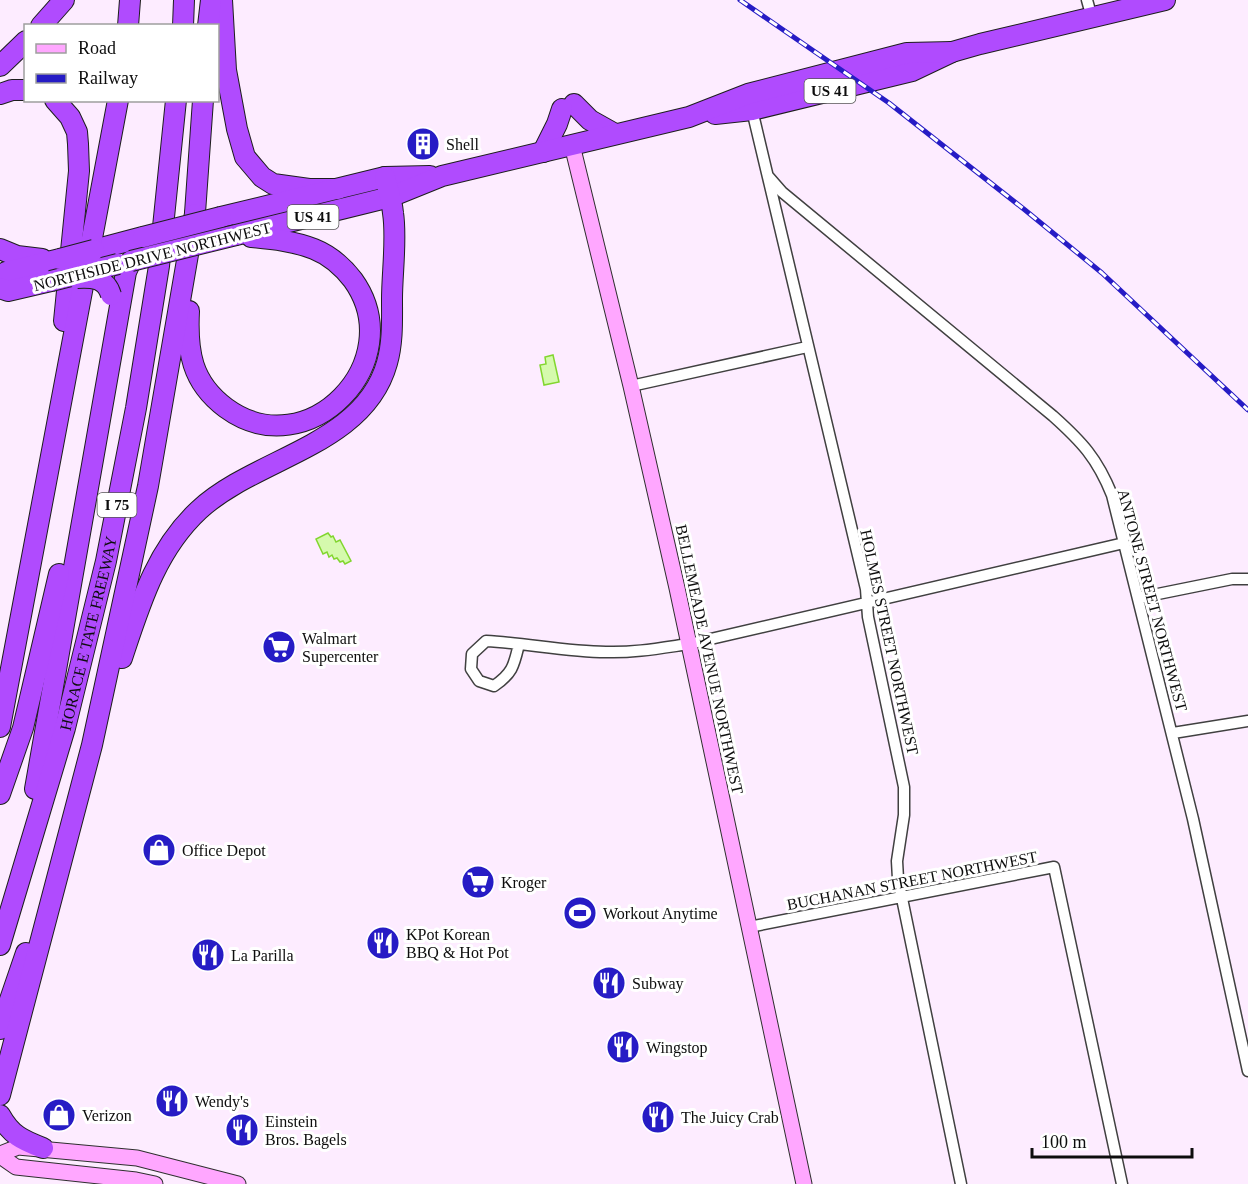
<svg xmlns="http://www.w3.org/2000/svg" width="1248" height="1184" font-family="Georgia,serif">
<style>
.water{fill:#d5faad;stroke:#82d62f;stroke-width:1.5}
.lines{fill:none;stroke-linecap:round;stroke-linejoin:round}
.street-casing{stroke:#404040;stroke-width:13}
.secondary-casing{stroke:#2f2f2f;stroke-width:17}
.highway-casing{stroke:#1e1e1e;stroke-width:22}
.street{stroke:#fff;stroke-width:10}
.secondary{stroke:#ffa7ff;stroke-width:15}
.highway{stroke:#b04bfe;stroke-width:20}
.rail-casing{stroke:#261cc5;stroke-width:5}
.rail{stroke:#fff;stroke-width:3;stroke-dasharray:9;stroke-linecap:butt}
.highway-bridge-casing{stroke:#1e1e1e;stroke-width:22;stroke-linecap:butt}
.highway-bridge{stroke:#b04bfe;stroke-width:20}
.labels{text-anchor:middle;stroke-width:6;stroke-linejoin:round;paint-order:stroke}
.shield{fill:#fff;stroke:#565656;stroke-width:1.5}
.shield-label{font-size:15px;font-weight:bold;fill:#0d0d0d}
.poi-label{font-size:16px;fill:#0d0d0d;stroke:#fff;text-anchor:start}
.street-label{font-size:16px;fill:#0d0d0d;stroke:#fff}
</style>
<rect width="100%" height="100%" fill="#fdecff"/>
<path class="water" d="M553,355L559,382L544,385L540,365L546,364L545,357Z
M328,533L331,537L333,536L336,542L340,540L351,561L345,564L343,561L340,562L337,558L334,559L332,555L329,557L327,552L323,554L316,539Z"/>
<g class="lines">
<defs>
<path id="street" d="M1087,0L1092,18
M752,110L866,589L868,617L904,787V815L897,861L898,879L961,1184
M768,176L782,192L1053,416C1082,442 1097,458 1112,495L1193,819L1248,1071
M631,386L807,347
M1138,598L1232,579H1248
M519,644C514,665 513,673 494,686L479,681L471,669L472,654L486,641C526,643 566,652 606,652C634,653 661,648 689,644L1124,543
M1173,733L1248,721
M749,927L1054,867L1122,1184"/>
<path id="secondary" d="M572,145L631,386L677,588L804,1184
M0,1154L18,1147L137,1158L238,1184
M0,1156L16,1167L136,1180L155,1184"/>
<g id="highway">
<path d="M222,0L226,70L237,129L245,157L262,177L273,184L309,189H338"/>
<path d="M41,26L64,0"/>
<path d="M128,26L130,0"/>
<path d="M183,26L184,0"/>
<path d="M208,26L211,0"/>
<path d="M0,66L26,41"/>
<path d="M0,94L12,90H26"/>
<path d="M55,100L70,117L77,132L78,144L79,171L64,321"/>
<path d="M574,104L590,120L615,134"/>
<path d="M715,114L752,110L912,71L952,52L980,44L1165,0"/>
<path d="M543,152L557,124L562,109"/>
<path d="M221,217L385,177L430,176"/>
<path d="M194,227L203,100"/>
<path d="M236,235L390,197L442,176L689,117L748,94L907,53L952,52"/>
<path d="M0,249L17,256L42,259"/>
<path d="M94,250L143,237"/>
<path d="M0,279L6,272L60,259"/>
<path d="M0,288L8,291L51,281"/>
<path d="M189,311C187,351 191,382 226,408C308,468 411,361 353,280C343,267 329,255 314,249C294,241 272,239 251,237"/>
<path d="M122,658C140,604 156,550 199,510C256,457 364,446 387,363C393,342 392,320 392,299C392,273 397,238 393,213C392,201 388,189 385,177"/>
<path d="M0,727L118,100"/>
<path d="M35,789L126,272L131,261"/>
<path d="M0,794L23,728L59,574"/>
<path id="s1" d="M0,945L65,728L106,561L136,408L159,266L176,100"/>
<path d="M0,1029L26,953"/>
<path d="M0,1095L92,745L148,486L195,214"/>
<path d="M0,1115C11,1135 22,1140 43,1148"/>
</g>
</defs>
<use href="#street" class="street-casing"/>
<use href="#secondary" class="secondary-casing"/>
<use href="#highway" class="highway-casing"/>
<use href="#street" class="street"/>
<use href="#secondary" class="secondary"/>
<use href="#highway" class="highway"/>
<defs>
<path id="rail" d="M740,0L889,103L1025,210L1102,273L1248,410"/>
</defs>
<use href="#rail" class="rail-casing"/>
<use href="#rail" class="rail"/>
<defs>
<path id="highway-bridge" d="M143,237L221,217
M60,259L94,250
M131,261L236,235
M77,278C93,277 106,278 111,295
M51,281L118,264"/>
</defs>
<use href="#highway-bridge" class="highway-bridge-casing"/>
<use href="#highway-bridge" class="highway-bridge"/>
</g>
<defs>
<symbol id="building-disc" viewBox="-11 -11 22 22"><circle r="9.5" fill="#261cc5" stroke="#fff"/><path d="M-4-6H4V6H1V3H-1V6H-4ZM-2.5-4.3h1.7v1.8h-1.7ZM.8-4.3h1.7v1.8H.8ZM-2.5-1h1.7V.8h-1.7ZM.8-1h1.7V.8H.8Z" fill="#fff"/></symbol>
<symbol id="supermarket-disc" viewBox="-11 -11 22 22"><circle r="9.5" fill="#261cc5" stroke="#fff"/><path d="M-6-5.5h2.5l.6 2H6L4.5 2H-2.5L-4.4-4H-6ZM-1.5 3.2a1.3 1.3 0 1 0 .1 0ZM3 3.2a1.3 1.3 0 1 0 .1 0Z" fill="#fff"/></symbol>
<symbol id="shop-disc" viewBox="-11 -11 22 22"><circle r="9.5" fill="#261cc5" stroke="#fff"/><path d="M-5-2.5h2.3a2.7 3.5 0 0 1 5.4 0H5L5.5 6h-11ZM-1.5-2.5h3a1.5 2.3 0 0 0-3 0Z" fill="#fff"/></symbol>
<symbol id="stadium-disc" viewBox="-11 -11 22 22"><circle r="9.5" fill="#261cc5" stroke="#fff"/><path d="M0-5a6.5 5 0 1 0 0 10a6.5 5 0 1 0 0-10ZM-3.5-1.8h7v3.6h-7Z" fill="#fff"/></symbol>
<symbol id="restaurant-disc" viewBox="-11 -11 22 22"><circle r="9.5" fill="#261cc5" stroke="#fff"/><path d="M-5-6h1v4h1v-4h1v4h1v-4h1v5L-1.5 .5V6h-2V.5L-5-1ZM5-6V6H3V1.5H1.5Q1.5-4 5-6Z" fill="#fff"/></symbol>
</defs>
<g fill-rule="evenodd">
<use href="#building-disc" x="404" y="125" width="38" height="38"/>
<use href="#supermarket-disc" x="260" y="628" width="38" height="38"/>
<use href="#shop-disc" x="140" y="831" width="38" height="38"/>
<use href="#supermarket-disc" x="459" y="863" width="38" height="38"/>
<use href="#stadium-disc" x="561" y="894" width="38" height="38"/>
<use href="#restaurant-disc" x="364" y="924" width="38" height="38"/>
<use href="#restaurant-disc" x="189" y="936" width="38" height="38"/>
<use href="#restaurant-disc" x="590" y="964" width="38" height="38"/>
<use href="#restaurant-disc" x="604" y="1028" width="38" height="38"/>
<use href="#restaurant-disc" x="153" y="1082" width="38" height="38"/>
<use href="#shop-disc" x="40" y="1096" width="38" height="38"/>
<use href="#restaurant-disc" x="639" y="1098" width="38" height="38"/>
<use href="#restaurant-disc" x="223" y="1111" width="38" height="38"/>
</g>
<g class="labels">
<g class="shield">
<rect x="804.5" y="79" width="51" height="24" rx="4.5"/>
<rect x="287.5" y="205" width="51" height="24" rx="4.5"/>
<rect x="97.5" y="493" width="39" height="24" rx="4.5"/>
</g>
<g class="shield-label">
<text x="830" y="96">US 41</text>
<text x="313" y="222">US 41</text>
<text x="117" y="510">I 75</text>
</g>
<g class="poi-label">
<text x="446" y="150">Shell</text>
<text x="302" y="644">Walmart<tspan x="302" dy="18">Supercenter</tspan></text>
<text x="182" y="856">Office Depot</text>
<text x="501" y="888">Kroger</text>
<text x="603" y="919">Workout Anytime</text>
<text x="406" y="940">KPot Korean<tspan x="406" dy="18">BBQ &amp; Hot Pot</tspan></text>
<text x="231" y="961">La Parilla</text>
<text x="632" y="989">Subway</text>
<text x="646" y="1053">Wingstop</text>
<text x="195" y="1107">Wendy's</text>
<text x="82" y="1121">Verizon</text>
<text x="681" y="1123">The Juicy Crab</text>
<text x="265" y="1127">Einstein<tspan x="265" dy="18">Bros. Bagels</tspan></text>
</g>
<g class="street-label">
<text transform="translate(152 256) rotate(-14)" y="6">NORTHSIDE DRIVE NORTHWEST</text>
<text transform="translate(1153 600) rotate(75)" y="6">ANTONE STREET NORTHWEST</text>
<text dy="6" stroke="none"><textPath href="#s1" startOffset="324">HORACE E TATE FREEWAY</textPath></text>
<text transform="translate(890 642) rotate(78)" y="6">HOLMES STREET NORTHWEST</text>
<text transform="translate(710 659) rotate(78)" y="6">BELLEMEADE AVENUE NORTHWEST</text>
<text transform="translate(912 880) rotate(-11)" y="6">BUCHANAN STREET NORTHWEST</text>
</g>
</g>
<rect x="24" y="24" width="195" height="78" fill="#ffffff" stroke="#9e9e9e" stroke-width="1.5"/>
<rect x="36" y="44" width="30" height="9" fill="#ffa7ff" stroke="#9e9e9e" stroke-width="1.5"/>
<text x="78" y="54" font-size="18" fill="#0d0d0d">Road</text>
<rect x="36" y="74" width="30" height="9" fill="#261cc5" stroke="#9e9e9e" stroke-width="1.5"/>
<text x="78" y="84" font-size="18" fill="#0d0d0d">Railway</text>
<path d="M1032 1148v9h160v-9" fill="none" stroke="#0d0d0d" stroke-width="3"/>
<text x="1041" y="1148" font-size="18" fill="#0d0d0d" stroke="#ffffff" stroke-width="4.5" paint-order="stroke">100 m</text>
</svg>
